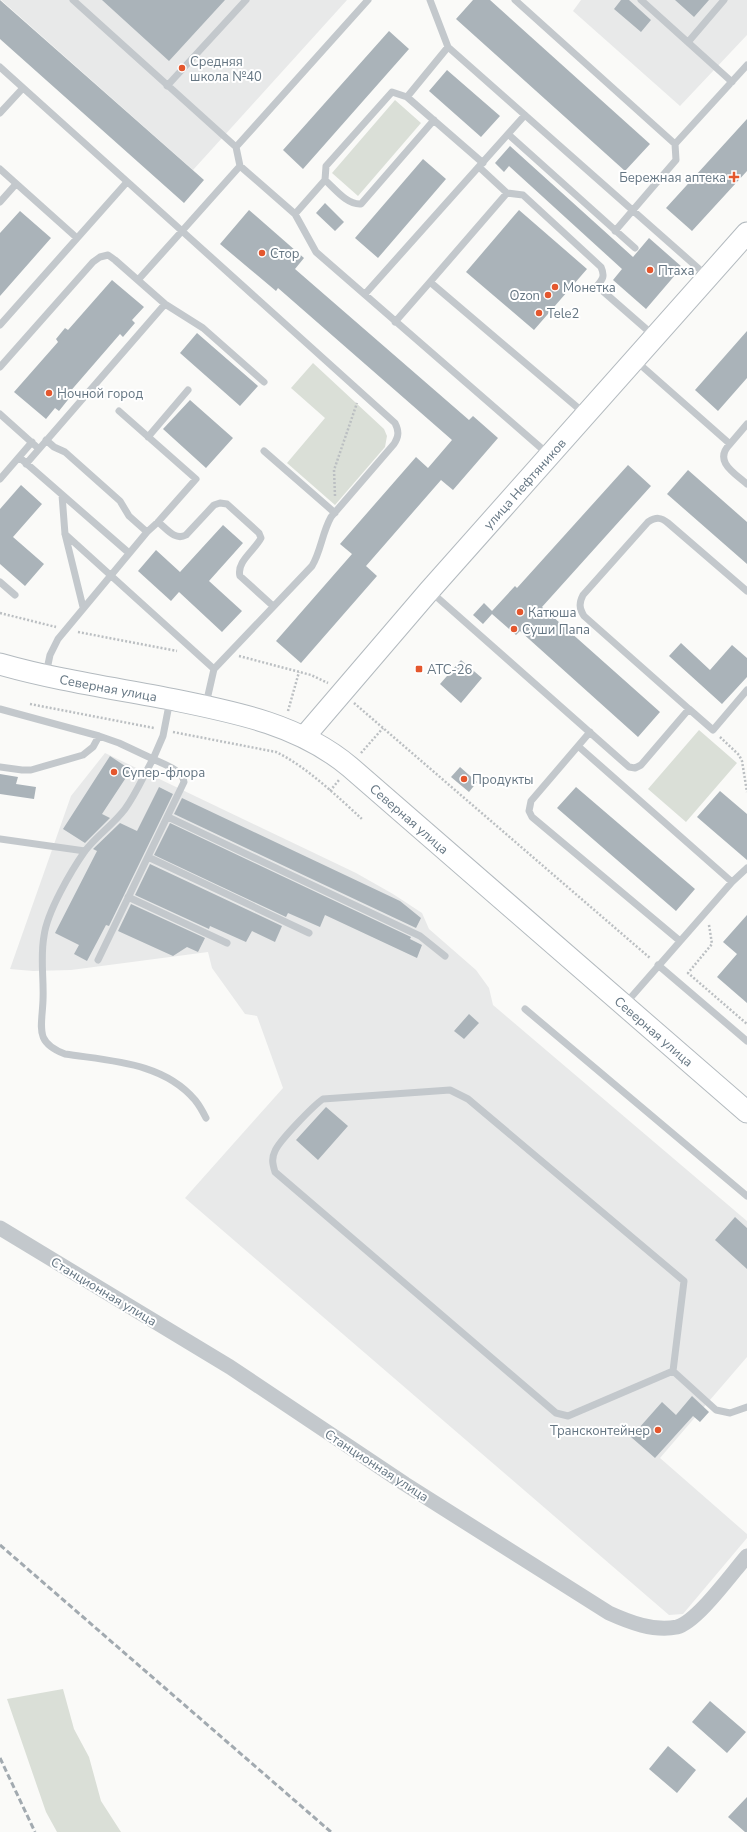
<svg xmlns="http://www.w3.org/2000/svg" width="747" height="1832" font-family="'Nunito Sans',sans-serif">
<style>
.built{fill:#e8e9e9}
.green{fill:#dadfd7}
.building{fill:#aab3b9}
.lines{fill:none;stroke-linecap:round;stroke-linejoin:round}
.secondary-casing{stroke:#b3babf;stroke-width:23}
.path{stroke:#bbbfc2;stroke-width:2.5;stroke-dasharray:2 2;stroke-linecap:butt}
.lane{stroke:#c3c8cc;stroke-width:7}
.street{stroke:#c3c8cc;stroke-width:15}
.secondary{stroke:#fff;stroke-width:21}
.rail{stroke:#a2aab0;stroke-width:3;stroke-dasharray:6 3;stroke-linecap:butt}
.poi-dot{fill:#e4572e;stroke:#fff;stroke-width:1.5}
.labels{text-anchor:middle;stroke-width:4;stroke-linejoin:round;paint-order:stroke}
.poi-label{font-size:13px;fill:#657683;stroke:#fff;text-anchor:start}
.street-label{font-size:13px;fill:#657683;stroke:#fff}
</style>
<rect width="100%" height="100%" fill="#fafaf8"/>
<path class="built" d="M1,0H347L193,170Z
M581,0H747V35L680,106L573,11Z
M105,753L356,873L393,894L422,913L429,929L476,970L489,988L493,1005L747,1221V1357L660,1458L747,1534V1538L683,1614L669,1615L185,1198L283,1088L257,1016L245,1014L212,968L208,952L71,970L33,971L10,969L71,796Z"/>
<path class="green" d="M395,100L421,123L358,196L332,173Z
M313,363L384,429L387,436L385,447L335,505L287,463L325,418L291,388Z
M699,730L737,763L686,822L648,789Z
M63,1689L74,1729L89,1757L101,1801L121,1832H57L46,1812L7,1699Z"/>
<path class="building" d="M0,0L204,180L184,203L0,39Z
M102,0H225L169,61Z
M473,0H490L650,144L625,171L456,19Z
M621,0H629L651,20L641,32L614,9Z
M675,0H709L694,17Z
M389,31L409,49L303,169L283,150Z
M447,70L500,116L481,137L429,91Z
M747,119V171L692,231L666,208Z
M510,146L633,257L649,238L682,267L646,309L613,280L622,269L509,166L504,172L495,163Z
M423,159L446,179L378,258L355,238Z
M325,203L344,222L335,231L316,213Z
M249,210L304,258L295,269L469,420L473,416L498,438L453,490L441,480L366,566L377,576L301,663L276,641L352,554L340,544L416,457L428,468L452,440L278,288L276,291L220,244Z
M519,210L587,269L534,330L466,272Z
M20,211L51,238L0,296V233Z
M112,280L144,307L132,320L135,323L123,337L120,334L68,394L71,396L59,411L55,408L46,419L14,392L58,342L56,339L65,328L68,330Z
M747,331V378L718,411L695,390Z
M197,333L258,386L240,406L180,353Z
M190,400L233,438L206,468L163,429Z
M628,465L651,486L542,607L660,712L638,737L520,631L516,635L492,614L483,624L473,615L484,603L492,611L515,586L517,588Z
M688,470L747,522V564L667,494Z
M21,485L42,504L13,537L44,564L25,586L0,564V509Z
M223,525L243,543L209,581L242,611L222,632L179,592L171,601L138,571L156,550L180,572Z
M681,643L710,670L732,645L747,658V677L722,704L669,656Z
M461,660L482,678L461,703L440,684Z
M110,756L131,770L102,814L110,818L85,843L63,829Z
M460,767L477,782L469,792L451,777Z
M0,774L18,777L16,784L36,787L34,799L0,794Z
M159,787L173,794L109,926L106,925L87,961L74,954L79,945L55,933L97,851L93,849L120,823L137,831Z
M576,787L695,889L676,911L557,808Z
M720,791L747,814V860L697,817Z
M182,798L400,901L421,918L416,928L174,814Z
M170,823L411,937L410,939L422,945L417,958L325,915L320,927L288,913L286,917L154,855Z
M150,864L282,926L275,942L252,931L246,942L210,926L209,929L135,895Z
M131,904L205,938L198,952L187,947L173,956L118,931Z
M747,915V1003L717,977L737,954L723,942Z
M469,1014L479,1023L464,1039L454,1031Z
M326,1107L348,1126L318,1160L296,1140Z
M735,1217L747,1228V1269L715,1240Z
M692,1396L709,1412L700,1422L693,1416L655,1458L631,1437L662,1402L676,1415Z
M710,1701L746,1732L727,1753L692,1722Z
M668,1746L696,1770L677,1793L649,1769Z
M747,1797V1832H745L728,1817Z"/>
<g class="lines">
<defs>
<g id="secondary">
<path id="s1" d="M0,664C56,680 113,688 170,699C234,712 299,724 350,767L747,1112"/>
<path id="s2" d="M304,737L429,591L747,233"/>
</g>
</defs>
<use href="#secondary" class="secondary-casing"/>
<path class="path" d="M335,496L334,470L357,403
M0,613L56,627
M78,632L177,651
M239,656L311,675L328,683
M354,703L650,958
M30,704L154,728
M288,711L299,672
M173,732L276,752C306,766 339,798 363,820
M720,737L739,755L742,761L747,792
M361,753L383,728
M330,791L339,780
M709,925L712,944L688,973L747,1024"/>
<path class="lane" d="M73,0L236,147
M430,0L448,47L707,276
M515,0L675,144
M641,0L732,82
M689,41L724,0
M0,67L182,231L138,280
M167,86L246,0
M407,97L448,47
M0,113L23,88
M434,120L361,204C347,205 335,189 325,180L326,166L392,92L407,97L483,163
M508,134L635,248
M240,166L295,214L316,252L548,454
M479,167L507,193
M0,169L77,238
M0,202L16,184
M295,214L325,180
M615,231L676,160L675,144L747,65
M365,294L525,115
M395,322L430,282
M0,325L127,182
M636,361L730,444L747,424
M0,367L93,262L100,257L108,255L115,260L165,304L203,328L264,382
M584,413L430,282L507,193L523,195L601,267C605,276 603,279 597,286L653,335
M0,414L39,449
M148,437L188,390
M46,440L54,447L65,452L120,501L129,516L147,532
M730,444C713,461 734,473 747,484
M264,451L335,513
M19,457L129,553
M26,464L165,304
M0,479L32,442
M62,495L65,534L83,607
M158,522C167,529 175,541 186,535L214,505L220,503L227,504L259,533L261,538C255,550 236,562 240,576L273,606
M65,534L214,669
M0,582L15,595
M430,591L629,767L635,768L641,765L689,709L713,730L747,690
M46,674L50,655L58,639L147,532L158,522L196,479L119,411
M206,704L214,669L312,566C321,551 322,533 331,517L394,444C399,436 399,431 395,423L182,231L240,166L236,147L368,0
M0,709L99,736L119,743L153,759C144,775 136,794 125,809C113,825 96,836 85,851C71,871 47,912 44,936C40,957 44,979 43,1000C42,1028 34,1042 65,1054C110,1061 163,1062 195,1100C199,1105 203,1112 206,1118
M689,709L584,616C579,608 579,603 583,595L648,522C656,517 661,517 668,523L747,591
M590,732L531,801L529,811L532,817L680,941
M578,746L732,882
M0,767L22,770H31L83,755L93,747L99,736
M168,817L420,936L445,956
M0,839L85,851
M148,857L309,933
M128,897L227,943
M98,960L184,782C183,770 163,764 153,759L163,736L170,700
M658,965L747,1041
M626,1003L732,882L747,868
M525,1009L747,1196
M450,1090L468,1099L684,1281L673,1371L568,1416L556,1413L275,1172C273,1165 271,1159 275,1151C279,1141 313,1106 323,1099Z
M673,1371L716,1410L730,1413L747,1407"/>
<path class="street" d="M0,1228L230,1367L405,1484L609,1613C629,1622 654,1632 677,1627C697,1622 732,1573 747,1556"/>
<use href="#secondary" class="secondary"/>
<path class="rail" d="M0,1545L331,1832
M0,1758L35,1832"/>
</g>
<g class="poi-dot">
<circle cx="182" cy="68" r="4"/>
<path d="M732 171h4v4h4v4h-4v4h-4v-4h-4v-4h4z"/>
<circle cx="262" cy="253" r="4"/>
<circle cx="650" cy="270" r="4"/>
<circle cx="555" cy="287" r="4"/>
<circle cx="548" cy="295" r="4"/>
<circle cx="539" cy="313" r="4"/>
<circle cx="49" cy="393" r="4"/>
<circle cx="520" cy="612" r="4"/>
<circle cx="514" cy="629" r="4"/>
<rect x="415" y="665" width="8" height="8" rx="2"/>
<circle cx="114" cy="772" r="4"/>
<circle cx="464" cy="779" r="4"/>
<circle cx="658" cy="1430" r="4"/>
</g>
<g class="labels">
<g class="poi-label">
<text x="190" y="66">Средняя<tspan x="190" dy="15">школа №40</tspan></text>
<text x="726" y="182" text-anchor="end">Бережная аптека</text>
<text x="270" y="258">Стор</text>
<text x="658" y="275">Птаха</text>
<text x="563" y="292">Монетка</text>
<text x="540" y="300" text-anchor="end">Ozon</text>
<text x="547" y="318">Tele2</text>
<text x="57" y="398">Ночной город</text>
<text x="528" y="617">Катюша</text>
<text x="522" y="634">Суши Папа</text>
<text x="427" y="674">АТС-26</text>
<text x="122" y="777">Супер-флора</text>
<text x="472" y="784">Продукты</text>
<text x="650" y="1435" text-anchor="end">Трансконтейнер</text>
</g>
<g class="street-label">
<text dy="5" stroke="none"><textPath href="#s2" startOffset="336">улица Нефтяников</textPath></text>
<text dy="5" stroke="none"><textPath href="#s1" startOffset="111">Северная улица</textPath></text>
<text dy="5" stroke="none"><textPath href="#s1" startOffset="447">Северная улица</textPath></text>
<text dy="5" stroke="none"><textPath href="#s1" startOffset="771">Северная улица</textPath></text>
<text transform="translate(104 1291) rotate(31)" y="5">Станционная улица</text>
<text transform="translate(377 1465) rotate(33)" y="5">Станционная улица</text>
</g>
</g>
</svg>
